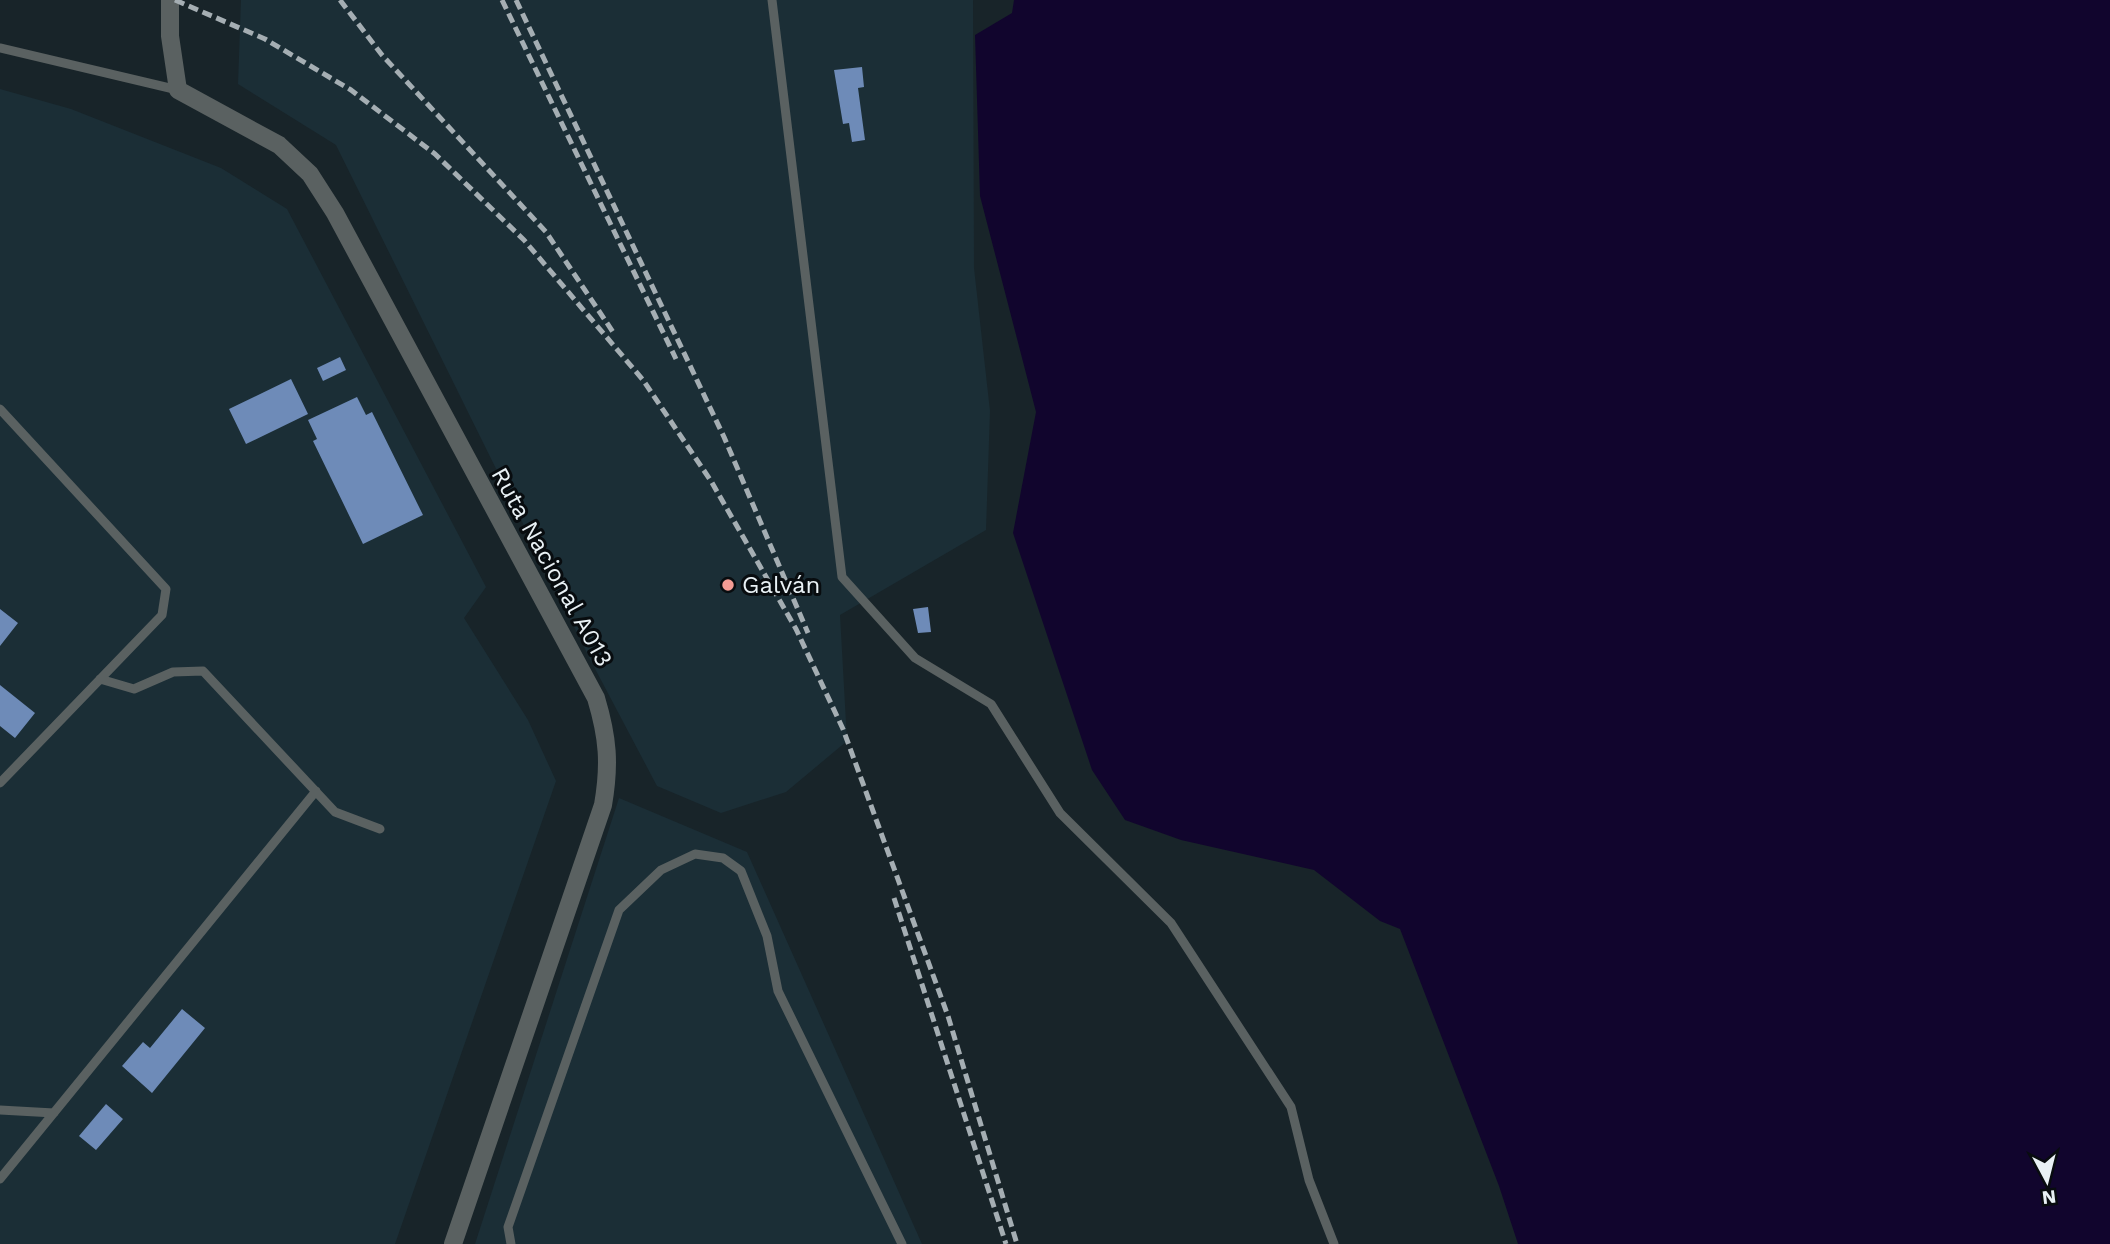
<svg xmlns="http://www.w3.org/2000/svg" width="2110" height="1244" font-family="'Work Sans',sans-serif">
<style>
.built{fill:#1b2e36}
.water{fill:#11052d}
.building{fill:#6e8bb8}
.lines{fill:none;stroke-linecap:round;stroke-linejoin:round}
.service{stroke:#5a6161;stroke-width:9}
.tertiary{stroke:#5a6161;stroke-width:18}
.rail{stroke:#a5aeb3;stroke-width:5;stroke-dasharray:10 5;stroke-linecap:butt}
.poi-dot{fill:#f59c94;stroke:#080c0f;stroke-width:2.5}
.labels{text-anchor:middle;stroke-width:6;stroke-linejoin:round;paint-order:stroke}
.street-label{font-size:24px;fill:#e9f1f5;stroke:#080c0f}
.poi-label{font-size:24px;fill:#e9f1f5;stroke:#080c0f;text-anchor:start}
</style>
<rect width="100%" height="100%" fill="#182429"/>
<path class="built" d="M241,0H973L974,268L990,411L986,530L840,615L847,741L786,792L721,813L657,786L592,663L336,145L238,84Z
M0,89L71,109L221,168L287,209L486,587L464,618L528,720L556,781L395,1244H0Z
M619,798L747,852L922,1244H475Z"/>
<path class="water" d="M1014,0H2110V1244H1518L1499,1186L1400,929L1380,921L1314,870L1181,840L1125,820L1092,770L1013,533L1036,412L980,196L975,35L1012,13Z"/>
<path class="building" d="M862,67L864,87L858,88L865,140L852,142L849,123L843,124L834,70Z
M340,357L346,370L323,381L317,368Z
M291,379L308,414L246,444L229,409Z
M357,397L366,415L372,412L423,515L363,544L313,441L317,439L308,420Z
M928,607L931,632L918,633L913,609Z
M0,609L18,623L0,646Z
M0,685L35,713L15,738L0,726Z
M182,1009L205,1028L152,1093L122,1066L143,1042L150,1048Z
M106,1104L123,1119L96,1150L79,1136Z"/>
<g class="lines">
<path class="service" d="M772,0L842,577L915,658L991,704L1060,813L1171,923L1291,1107L1309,1180L1334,1244
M0,48L178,90
M0,409L166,589L162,615L0,783
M100,679L134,689L173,672L203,671L335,812L380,829
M0,1110L54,1113
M0,1179L316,791
M511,1244L508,1227L619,910L661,870L695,854L723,858L741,871L767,936L778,991L902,1244"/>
<path class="tertiary" d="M170,0V36L178,90L279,145L310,174L335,213L596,698C608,738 610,764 603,805L453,1244"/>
<path class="rail" d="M175,0L265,39L351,90L435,154L524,240L643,380L711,481L796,629L843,729L948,1016L1017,1244
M340,0L382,55L546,232L615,335
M502,0L676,359
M516,0L724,437L808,633
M894,898L1006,1244"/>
</g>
<circle class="poi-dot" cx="728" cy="585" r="7"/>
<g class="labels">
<g class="street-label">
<text transform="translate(552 567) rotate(61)" y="8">Ruta Nacional A013</text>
</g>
<g class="poi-label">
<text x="742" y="593">Galván</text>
</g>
</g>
<g transform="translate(2047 1181) rotate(173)" stroke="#080c0f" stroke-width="5" paint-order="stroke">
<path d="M0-5L12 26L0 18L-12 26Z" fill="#e9f1f5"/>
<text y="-10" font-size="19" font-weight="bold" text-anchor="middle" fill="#e9f1f5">N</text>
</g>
</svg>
